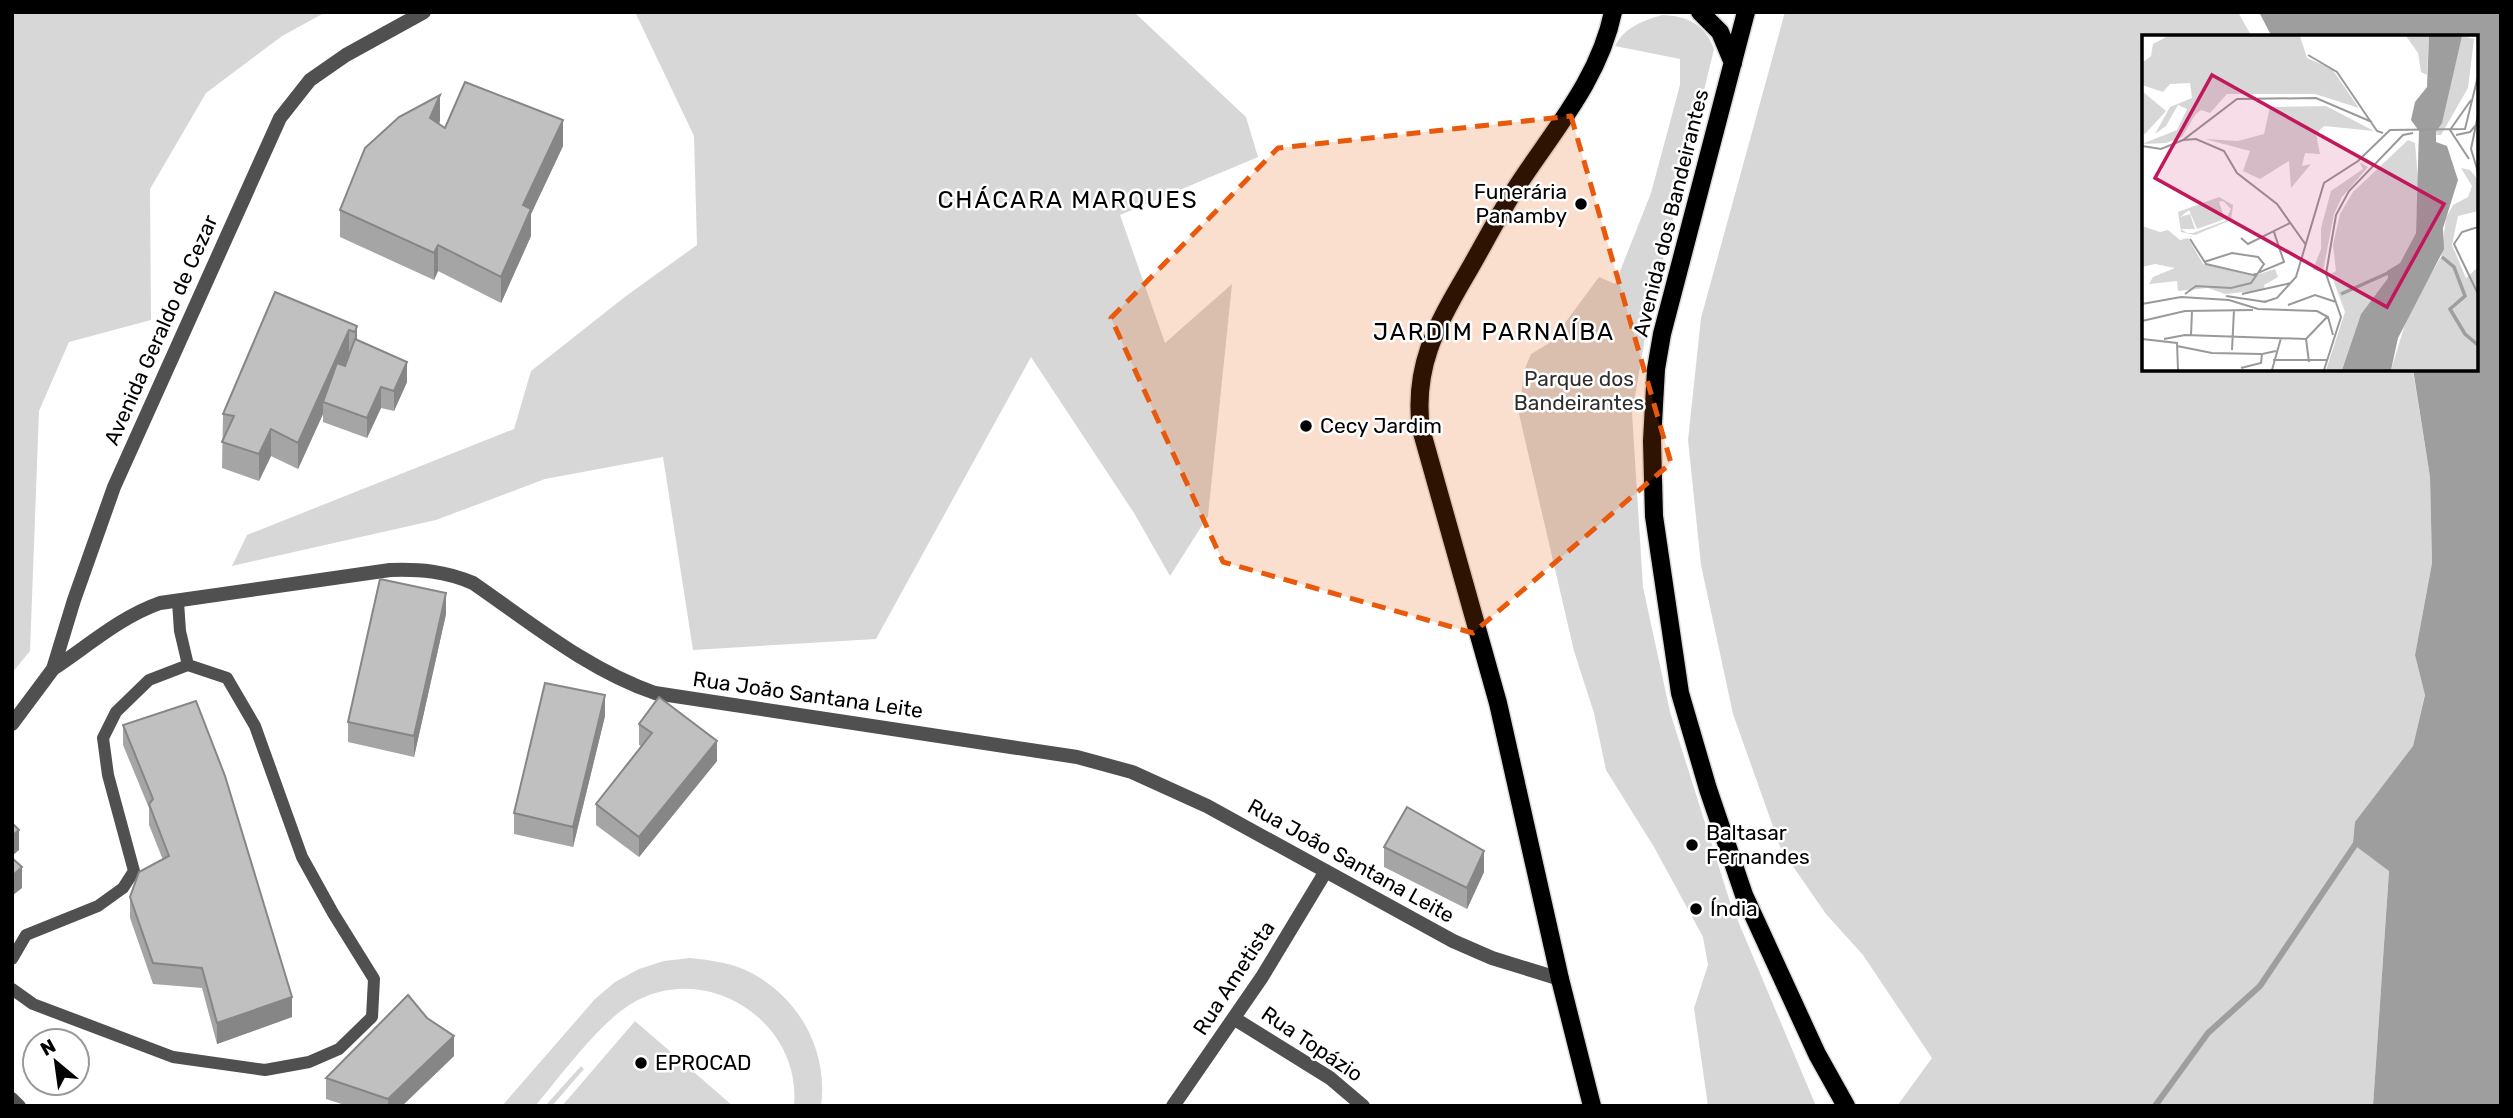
<svg xmlns="http://www.w3.org/2000/svg" width="2513" height="1118" font-family="Rubik,sans-serif">
<style>
.green{fill:#d7d7d7}
.water{fill:#9e9e9e}
.lines{fill:none;stroke-linecap:round;stroke-linejoin:round}
.stream{stroke:#9e9e9e;stroke-width:6}
.primary-casing{stroke:#dbdbdb;stroke-width:21}
.lane{stroke:#505050;stroke-width:12}
.street{stroke:#505050;stroke-width:14}
.primary{stroke:#000;stroke-width:18}
.wall{fill:#a5a5a5}
.shaded-wall{fill:#868686}
.building{fill:#c0c0c0;stroke:#868686;stroke-width:2}
.marked{fill:#e8590c;fill-opacity:0.2;stroke:#e8590c;stroke-width:5;stroke-dasharray:14 9;stroke-linejoin:round}
.poi-dot{fill:#000;stroke:#fff;stroke-width:2.5}
.labels{text-anchor:middle;stroke-width:5;stroke-linejoin:round;paint-order:stroke}
.poi-label{font-size:21px;fill:#000;stroke:#fff;text-anchor:start}
.street-label{font-size:21px;fill:#000;stroke:#fff}
.park-label{font-size:21px;fill:#2e2e2e;stroke:#fff}
.quarter-label{font-size:24px;letter-spacing:2px;fill:#000;stroke:#fff}
.inset-river{fill:none;stroke:#9e9e9e;stroke-width:3.5}
.inset-road{fill:none;stroke:#999;stroke-width:2}
.view{fill:#c2185b;fill-opacity:0.15;stroke:#c2185b;stroke-width:3.5}
.inset-edge{fill:none;stroke:#000;stroke-width:3.5}
</style>
<rect width="100%" height="100%" fill="#fff"/>
<path class="green" d="M12,12H326L282,36L206,93L150,189L151,320L69,342L39,411L30,651L12,673Z
M635,12H1134L1246,117L1258,157L1120,215L1165,343L1232,284L1208,516L1170,576L1134,513L1031,357L876,639L693,650L663,457L545,479L436,520L232,566L247,535L514,429L531,371L626,296L697,245L694,136Z
M1785,12H2238L2252,37H2144V369L2413,371L2430,477L2432,563L2415,655L2425,694L2413,746L2356,822L2389,870L2373,1106H1897L1932,1058L1863,955L1826,914L1781,849L1733,714L1701,565L1688,440L1701,318Z
M1662,15C1687,16 1705,24 1714,49L1647,327L1632,413L1643,587L1670,712L1730,902L1816,1106H1708L1694,1008L1708,965L1703,937L1654,847L1606,770L1594,713L1574,651L1519,414L1524,371L1531,354L1551,342L1599,277L1615,284L1651,193L1680,85V59L1615,46C1625,27 1642,21 1662,15Z
M690,958C708,960 726,962 743,969C796,992 829,1048 821,1106H794C802,1020 704,959 631,1004C598,1024 561,1076 535,1106H502L595,999L615,982L639,969L664,961Z
M635,1021L733,1106H562Z
M581,1066L584,1069L552,1106H545Z"/>
<path class="water" d="M2259,12H2501V1106H2373L2389,871L2353,844L2355,822L2413,746L2425,695L2415,655L2432,563L2430,477L2413,369H2476V37H2272Z"/>
<g class="lines">
<path class="stream" d="M2155,1106L2208,1033L2260,986L2359,839"/>
<defs>
<path id="primary" d="M1700,12L1720,32L1733,63
M1746,12L1662,334L1656,369L1652,441L1654,516L1680,693L1708,789L1744,895L1817,1054L1846,1106
M1592,1106L1560,979L1498,703L1421,429C1413,368 1436,326 1466,275C1483,246 1498,216 1516,188C1553,131 1599,80 1613,12"/>
</defs>
<use href="#primary" class="primary-casing"/>
<path class="lane" d="M12,959L26,935L98,906L123,888L134,871L108,775L103,738L116,712L149,680L188,665
M12,989L33,1004L173,1057L265,1070L309,1062L339,1049L372,1017L374,979L333,913L302,857L255,726L227,678L188,665L180,631L178,602
M12,1098L20,1106"/>
<path class="street" d="M53,669C88,646 120,617 160,603L390,570C420,569 445,571 473,583C531,623 588,670 655,693L1077,757L1132,772L1207,806L1453,941L1492,958L1560,979
M12,724L53,669L74,600L114,487L280,118L310,80L346,55L424,12
M1235,1019L1330,1078L1363,1106
M1173,1106L1262,977L1326,871"/>
<use href="#primary" class="primary"/>
</g>
<path class="wall" d="M440,121L439,124L445,128L563,146L531,214V236L501,303L438,271L434,280L340,237V210Z
M275,292L357,326V340L407,382L394,411L381,408L367,438L323,422V414L298,469L271,456L259,481L222,468L223,414Z
M446,614L414,757L348,742V722Z
M605,716L573,847L514,834V813Z
M639,724L717,761L639,857L596,825V804L641,746L639,745Z
M123,725L292,1017L217,1044L202,988L153,984L130,918V897L163,860L149,825V808L123,745Z
M1384,847L1484,872L1467,909L1384,867Z
M454,1056L402,1106H348L326,1099V1078Z"/>
<path class="shaded-wall" d="M440,95V121L430,145V118Z
M563,120V146L531,214V236L501,303V277L523,205Z
M438,245V271L434,280V253Z
M357,326V352L355,359V332Z
M349,330V357L328,403L323,402V414L298,469V443Z
M407,362V382L394,411V391Z
M381,387V408L367,438V418Z
M271,429V456L259,481V454Z
M446,593V614L414,757V736Z
M605,695V716L573,847V827Z
M717,741V761L639,857V837Z
M19,830V850L12,856V836Z
M1484,851V872L1467,909V888Z
M22,867V888L12,896V876Z
M292,997V1017L217,1044V1023Z
M454,1036V1056L402,1106H388V1099Z"/>
<path class="building" d="M465,82L563,120L523,205L531,209L501,277L438,245L434,253L340,210L365,148L399,117L440,95L430,118L445,128Z
M275,292L357,326L355,332L349,330L298,443L271,429L259,454L222,442L234,416L223,414Z
M355,339L407,362L394,391L381,387L367,418L323,402L337,363L345,366Z
M380,579L446,593L414,736L348,722Z
M545,683L605,695L573,827L514,813Z
M659,697L717,741L639,837L596,804L652,733L639,724Z
M196,701L225,776L292,997L217,1023L202,968L153,963L130,897L139,872L169,856L149,804L153,799L123,725Z
M1407,807L1484,851L1467,888L1384,847Z
M12,823L19,830L12,836Z
M12,858L22,867L12,876Z
M408,995L427,1018L454,1036L388,1099L326,1078Z"/>
<path class="marked" d="M1571,116L1671,463L1473,633L1223,562L1111,318L1278,148Z"/>
<g class="poi-dot">
<circle cx="1581" cy="204" r="7"/>
<circle cx="1306" cy="426" r="7"/>
<circle cx="1692" cy="845" r="7"/>
<circle cx="1696" cy="909" r="7"/>
<circle cx="641" cy="1063" r="7"/>
</g>
<g class="labels">
<g class="poi-label">
<text x="1567" y="199" text-anchor="end">Funerária<tspan x="1567" dy="24">Panamby</tspan></text>
<text x="1320" y="433">Cecy Jardim</text>
<text x="1706" y="840">Baltasar<tspan x="1706" dy="24">Fernandes</tspan></text>
<text x="1710" y="916">Índia</text>
<text x="655" y="1070">EPROCAD</text>
</g>
<g class="street-label">
<text transform="translate(1671 213) rotate(-76)" y="7">Avenida dos Bandeirantes</text>
<text transform="translate(161 330) rotate(-66)" y="7">Avenida Geraldo de Cezar</text>
<text transform="translate(808 695) rotate(8)" y="7">Rua João Santana Leite</text>
<text transform="translate(1351 861) rotate(29)" y="7">Rua João Santana Leite</text>
<text transform="translate(1234 978) rotate(-57)" y="7">Rua Ametista</text>
<text transform="translate(1312 1044) rotate(34)" y="7">Rua Topázio</text>
</g>
<g class="park-label">
<text x="1579" y="386">Parque dos<tspan x="1579" dy="24">Bandeirantes</tspan></text>
</g>
<g class="quarter-label">
<text x="1068" y="208">CHÁCARA MARQUES</text>
<text x="1494" y="340">JARDIM PARNAÍBA</text>
</g>
</g>
<g transform="translate(2142 35)">
<rect width="336" height="336" fill="#fff"/>
<path d="M26,1H158L165,23L190,34L217,73L173,59H85L68,78L59,75L53,80L40,102L24,108L0,109L35,95L45,74L36,70L24,91L13,99L28,72L50,63L48,48L28,49L21,57L0,50V28L9,21L11,9ZM264,1H287L285,40L279,37L276,18ZM320,1L332,4L326,53L299,100H294ZM0,56L24,76L3,99L0,97ZM184,71L232,96L182,91L174,99L178,119L163,118L160,131L169,129L149,153L147,126L118,144L101,136L108,116L63,104L96,106L122,99L128,72ZM266,105L273,108L276,144L274,198L258,228L245,237L246,243L219,279L200,335H184L203,277L189,239L194,236L191,210L198,179L211,157ZM217,127L226,132L200,162L192,179L181,236L171,235L179,214V193L189,156L221,134ZM319,133L328,135L336,145V176L316,181L310,210L324,243L336,232V335H249L267,276L299,222L304,183L311,170L326,162L330,151ZM77,162L91,170L89,185L53,200L39,197L36,177ZM81,166L89,174L83,186L51,198H45L39,194H53L48,179L38,182L47,175L55,194L83,184L77,167L69,168ZM0,191L18,197L26,195L38,205L46,203L61,229L111,241L133,234L136,242L122,250L123,255L83,259L66,253L36,256L35,246L7,249L11,242L33,233L13,229L0,232Z" fill="#d7d7d7" fill-rule="evenodd"/>
<path d="M287,1H320L300,88L294,97V107L305,111L316,145L301,193L302,214L256,303L249,335H200L219,279L246,243L245,236L258,228L274,198L277,96L269,85L273,67L285,52Z" fill="#9e9e9e"/>
<path class="inset-river" d="M300,222L312,232L323,261L308,274L323,299L336,310M199,259L246,238"/>
<path class="inset-road" d="M166,20L195,37L235,96L241,98M336,80L329,114L336,137M314,100L328,97L334,90M41,105L54,104L82,116L95,138L135,169L164,210M0,111L19,114L41,105L95,64L174,63L230,87M327,124L308,95L329,65M336,192L320,197L312,209L336,259M99,203L106,209L148,188M48,204L64,229L111,240L142,227L132,197M43,259L54,251L89,253L109,248L122,229L116,222L90,218L62,227M100,259L149,248M84,261L124,267M122,267L135,263L154,242L182,148L216,126L248,95L323,94L336,41M0,269L39,262L87,265L116,274L175,276L186,282L191,300M146,270L173,260L194,267M0,286L43,276L111,275M49,300L50,276M0,304L35,308L36,335M22,304L43,300L164,304M164,304L185,282M164,304L167,327M35,311L70,318L120,319M90,315L92,275M131,325H185M99,333L119,328L120,319L134,316M130,335L139,303M182,335L199,282L184,239L194,180L207,156L261,100L271,98"/>
<path class="view" d="M70,40L302,169L245,272L13,143Z"/>
<rect width="336" height="336" class="inset-edge"/>
</g>
<rect width="2513" height="1118" fill="none" stroke="#000000" stroke-width="28"/>
<g transform="translate(56 1062) rotate(331)"><circle r="33" fill="#ffffff" stroke="#999999" stroke-width="2"/>
<path d="M0-5L12 26L0 18L-12 26Z" fill="#000000"/>
<text y="-10" font-size="19" font-weight="bold" text-anchor="middle" fill="#000000">N</text>
</g>
</svg>
